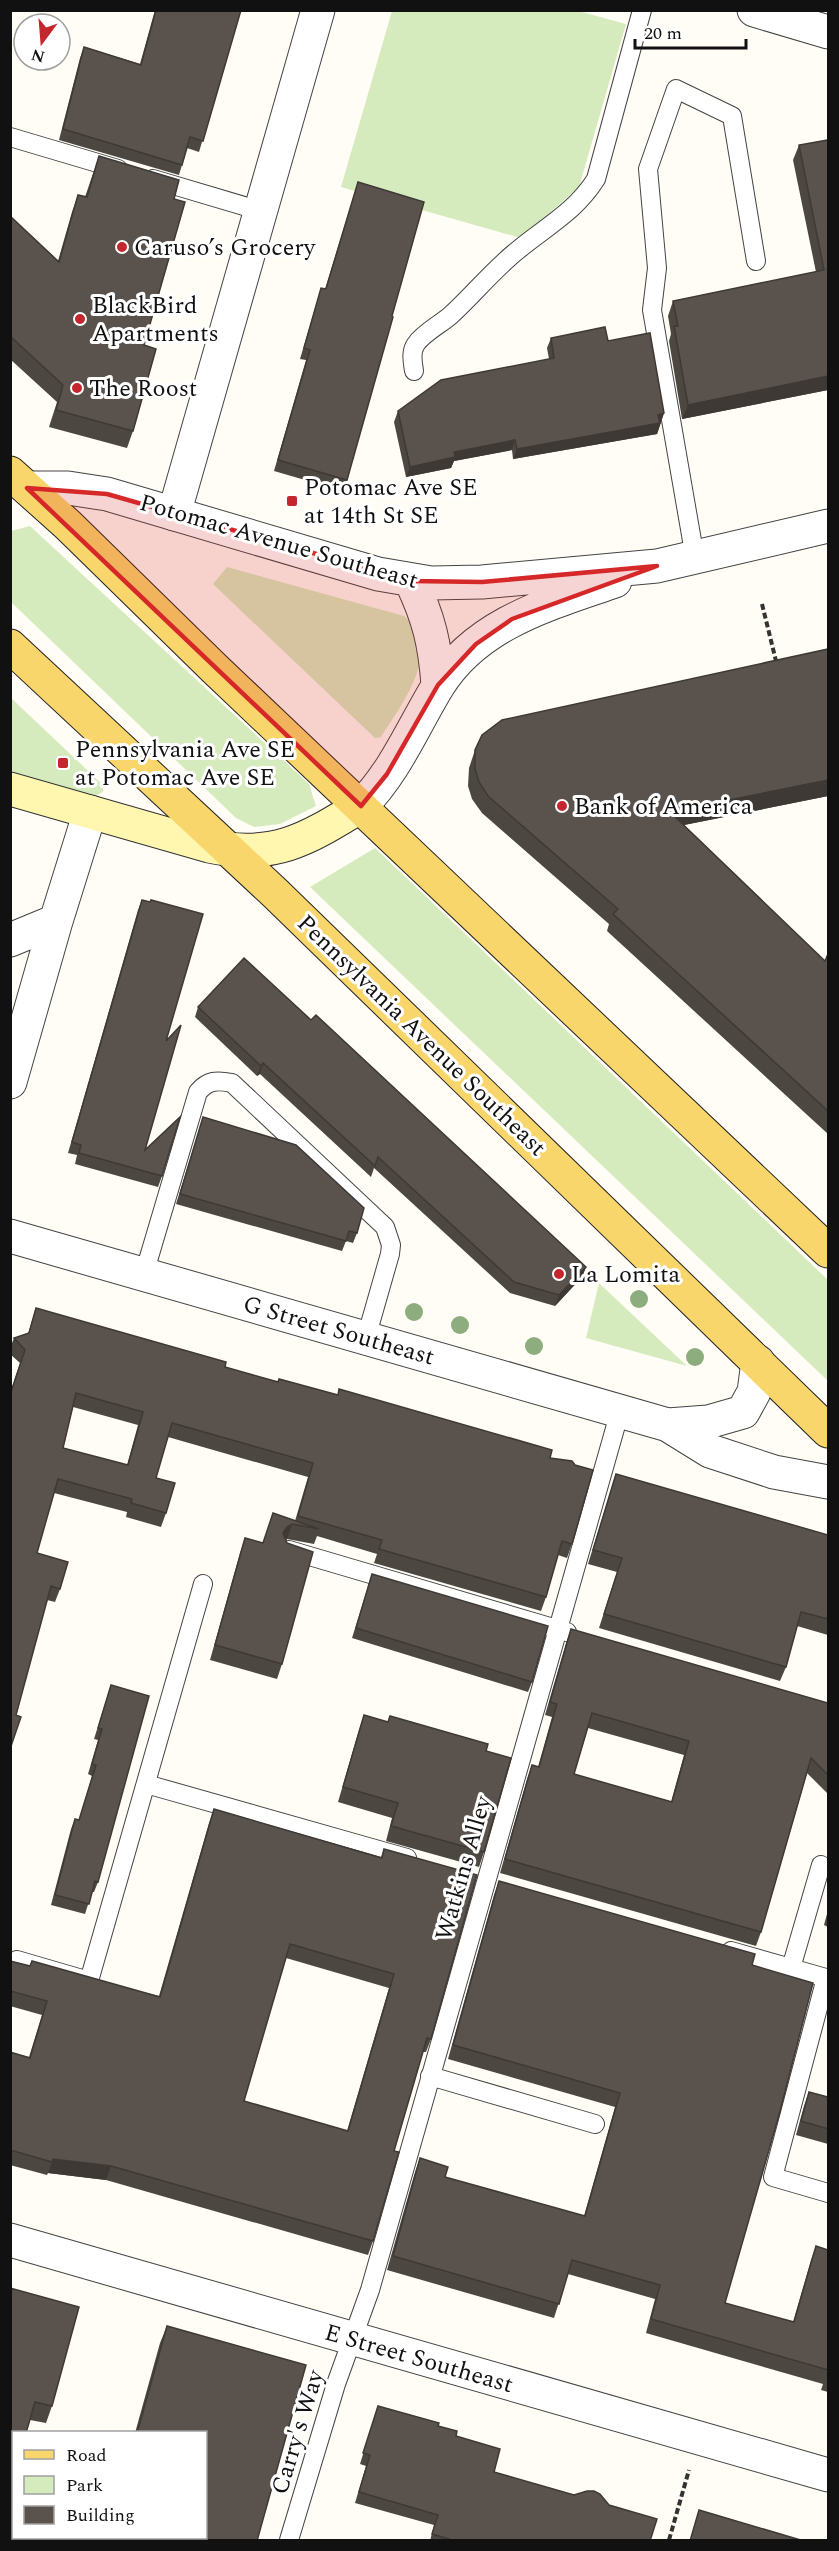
<svg xmlns="http://www.w3.org/2000/svg" width="839" height="2551" font-family="Spectral,serif">
<style>
.green{fill:#d5ebbd}
.lines{fill:none;stroke-linecap:round;stroke-linejoin:round}
.service-casing{stroke:#444;stroke-width:20}
.minor-casing{stroke:#444;stroke-width:35}
.tertiary-casing{stroke:#444;stroke-width:35}
.secondary-casing{stroke:#333;stroke-width:35}
.primary-casing{stroke:#222;stroke-width:35}
.path{stroke:#333;stroke-width:4;stroke-dasharray:6 3;stroke-linecap:butt}
.service{stroke:#fff;stroke-width:18}
.minor{stroke:#fff;stroke-width:33}
.tertiary{stroke:#fff;stroke-width:33}
.secondary{stroke:#fff6b0;stroke-width:33}
.primary{stroke:#f9d66b;stroke-width:33}
.tree{fill:#8dad7f}
.wall{fill:#4d4742;fill-rule:evenodd}
.shaded-wall{fill:#3f3936}
.building{fill:#5a524d;stroke:#3f3936;stroke-width:1.5;fill-rule:evenodd}
.marked{fill:#d62828;fill-opacity:0.2;stroke:#d62828;stroke-width:4.5;stroke-linejoin:round}
.poi-dot{fill:#c4262e;stroke:#fff;stroke-width:2}
.labels{text-anchor:middle;stroke-width:6;stroke-linejoin:round;paint-order:stroke}
.poi-label{font-size:24px;fill:#111;stroke:#fff;text-anchor:start}
.street-label{font-size:24px;fill:#111;stroke:#fff}
</style>
<rect width="100%" height="100%" fill="#fffdf5"/>
<path class="green" d="M392,11H578L626,24L579,187L521,238L341,187Z
M30,526L309,784L316,806L280,824L254,827L236,818L11,602V531Z
M227,567L404,616C445,650 401,705 381,737L375,738L213,584Z
M10,697L103,785V792L95,796L11,772Z
M375,848L828,1280V1381L310,887Z
M599,1283L687,1366L586,1338Z"/>
<g class="lines">
<defs>
<path id="service" d="M10,137L118,169
M153,179L261,211
M414,371C413,363 410,352 416,344C423,333 441,324 451,315C474,294 493,270 518,250C547,226 575,212 596,179L642,10
M695,558L652,310L657,268L648,169L676,89L732,116L756,261
M144,1274L198,1092C208,1080 217,1080 232,1083L385,1227L391,1245L390,1254L366,1338
M289,1550L567,1632
M146,1784L407,1858
M731,1951L826,1978L773,2177L828,2193
M17,1960L89,1981L203,1584
M791,1968L821,1865
M430,2076L595,2124
M289,2540L336,2384L370,2290L620,1411"/>
<path id="minor" d="M754,10L828,32
M174,514L318,10
M10,940L56,921
M10,1082L56,921L90,812
M10,1236L668,1425L710,1451L774,1472L828,1482
M668,1425L708,1422L743,1412L754,1392L758,1362
M10,2240L828,2475"/>
<path id="tertiary" d="M27,488H68L107,494L378,574L431,583L482,582L657,566L828,526
M411,581C429,618 435,644 438,685
M361,806C395,772 413,727 438,686C477,623 549,604 615,581"/>
<path id="secondary" d="M10,789L209,846C274,860 307,839 361,806"/>
<path id="primary" d="M10,473L68,525L214,668L828,1251
M10,646L275,893L828,1431"/>
</defs>
<use href="#service" class="service-casing"/>
<use href="#minor" class="minor-casing"/>
<use href="#tertiary" class="tertiary-casing"/>
<use href="#secondary" class="secondary-casing"/>
<use href="#primary" class="primary-casing"/>
<path class="path" d="M762,604L777,665
M669,2540L689,2470"/>
<use href="#service" class="service"/>
<use href="#minor" class="minor"/>
<use href="#tertiary" class="tertiary"/>
<use href="#secondary" class="secondary"/>
<use href="#primary" class="primary"/>
</g>
<g class="tree">
<circle cx="639" cy="1299" r="9"/>
<circle cx="414" cy="1312" r="9"/>
<circle cx="460" cy="1325" r="9"/>
<circle cx="534" cy="1346" r="9"/>
<circle cx="695" cy="1357" r="9"/>
</g>
<path class="wall" d="M155,10H241L199,152L187,148L179,175L59,140L80,58L84,47L140,64Z
M828,140V390L682,419L669,341L671,334L668,316L673,301L816,272L793,160L799,145Z
M99,156L174,199L144,345L133,431L127,448L49,427L57,402L10,359V216L58,261L72,212L78,195L85,197Z
M358,182L392,316L347,480L343,491L274,471L306,360L300,359L318,298L321,288L325,289Z
M551,338L608,341L664,413L657,434L513,459L512,450L454,461L451,468L406,477L394,422L398,411L549,359L547,348Z
M475,750L828,796L684,825L825,961L828,954V1134L607,931L609,924L482,813L472,799L468,786L469,768Z
M142,900L166,1041L145,1150L162,1176L158,1187L75,1164L77,1155L68,1153L138,910Z
M198,1007L311,1020L586,1267L582,1277L555,1306L510,1293L374,1168L371,1177L260,1074L257,1076L195,1017Z
M203,1117L357,1233L353,1243L346,1241L342,1251L176,1204Z
M36,1308L225,1367L550,1458L572,1544L567,1558L558,1555L546,1597L541,1611L374,1563L377,1554L317,1536L314,1544L287,1539L286,1540L282,1664L277,1679L210,1660L240,1553L245,1538L263,1543L273,1513L295,1521L308,1477L168,1437L156,1478L166,1513L161,1527L126,1517L127,1512L54,1493L37,1553L60,1589L55,1602L47,1600L16,1715L10,1749V1393L20,1363L10,1354V1348L14,1338L28,1334ZM73,1407L138,1425L127,1465L63,1448Z
M616,1474L828,1535V1635L797,1626L786,1667L780,1681L599,1628L617,1572L588,1564Z
M372,1574L532,1682L528,1692L352,1638Z
M571,1629L828,1703V1794L807,1773L761,1932L756,1946L500,1873L527,1779L532,1765L538,1767L552,1717L545,1715L566,1643ZM588,1728L684,1755L671,1802L574,1774Z
M111,1685L98,1882L94,1892H92L85,1914L51,1905L71,1829L75,1819L79,1820L92,1776L88,1774L98,1740L94,1739Z
M364,1715L486,1751L484,1852L479,1867L386,1841L392,1818L338,1802L359,1730Z
M214,1809L381,1857L384,1849L431,2039L426,2052H423L394,2151L373,2241L368,2255L106,2180L48,2173L47,2175L10,2165V2052L29,2057L42,2015L10,2006V1961L159,1996L209,1823ZM286,1958L389,1988L347,2131L244,2101Z
M499,1881L752,1965L725,2303L793,2322L811,2260L816,2246L828,2250V2392L821,2390L823,2384L646,2333L655,2299L568,2274L554,2318L387,2270L415,2172L420,2158L445,2177L584,2216L615,2107L448,2059L494,1895Z
M828,1910V1927L824,1925Z
M809,2092L828,2097V2144L796,2135L804,2106Z
M10,2288L52,2406L46,2423L30,2420L12,2482L206,2538V2433H135L160,2343L167,2326L257,2541H10Z
M378,2406L438,2426L456,2436L494,2472L609,2505L650,2541H430L434,2525L355,2503L366,2466L360,2464Z"/>
<path class="shaded-wall" d="M828,376V390L682,419L688,405Z
M664,413L657,434L513,459L517,449Z
M515,440L512,450L454,461L451,468L406,477L410,467L454,452Z
M828,780V796L664,829L670,812Z
M263,1063L260,1074L257,1076L261,1066Z
M586,1267L582,1277L555,1306L559,1295Z
M292,1524L287,1539L282,1542L283,1533L287,1527Z
M53,2159L111,2166L106,2180L48,2173Z"/>
<path class="building" d="M156,10H241L203,141L190,137L182,165L63,129L84,47L141,65Z
M828,140V376L688,405L674,326H678L673,301L824,270L799,145Z
M99,156L179,180L174,199L185,202L144,345L156,349L133,431L56,410L63,385L10,336V216L59,262L78,195L87,197Z
M358,182L424,202L392,316L393,317L347,480L278,460L310,350L304,348L321,288L326,289Z
M605,327L608,341L650,333L664,413L658,415L660,423L517,449L515,440L454,452L455,457L410,467L398,411L441,380L554,358L551,338Z
M828,649V780L670,812L825,961L828,954V1111L613,914L618,909L488,796L479,782L475,769V750L482,735L502,720Z
M142,900L150,902L151,900L203,914L166,1041L181,1025L145,1150L180,1117L162,1176L79,1153L81,1145L72,1142Z
M244,958L311,1020L316,1015L586,1267L559,1295L514,1282L378,1157L375,1166L263,1063L261,1066L198,1007Z
M203,1117L296,1145L364,1208L357,1233L349,1231L346,1241L180,1194Z
M36,1308L226,1362L225,1367L278,1382L279,1379L338,1395L339,1389L552,1450L550,1458L572,1461L575,1465L593,1470L572,1544L562,1541L546,1597L379,1549L382,1540L298,1516L313,1463L172,1423L156,1478L175,1483L166,1513L131,1503L132,1499L58,1479L37,1553L68,1562L60,1589L51,1586L16,1715L21,1717L10,1749V1395L25,1350L14,1338L29,1333ZM76,1393L143,1412L128,1465L63,1448Z
M616,1474L828,1535V1619L801,1612L786,1667L604,1614L622,1558L593,1550Z
M273,1513L319,1529L292,1524L287,1527L283,1533L287,1543L313,1552L282,1664L215,1645L245,1538L263,1543Z
M372,1574L548,1626L532,1682L356,1628Z
M571,1629L828,1703V1775L811,1758L761,1932L505,1859L532,1765L539,1767L557,1704L550,1702ZM592,1713L689,1741L672,1802L574,1774Z
M111,1685L149,1696L98,1882L95,1881L89,1904L55,1895L75,1819L79,1820L96,1765L92,1764L102,1729L98,1728Z
M364,1715L388,1722L390,1716L488,1744L486,1751L511,1758L484,1852L391,1826L398,1803L343,1787Z
M214,1809L382,1858L384,1849L477,1875L431,2039L427,2038L394,2151L399,2152L373,2241L111,2166L53,2159L52,2162L10,2150V2052L30,2058L47,2001L10,1991V1961L30,1966L32,1961L160,1997ZM290,1944L394,1974L348,2131L244,2101Z
M499,1881L755,1954L752,1965L813,1983L779,2115L725,2303L794,2322L816,2246L828,2250V2370L651,2319L660,2285L572,2260L559,2304L393,2256L420,2158L448,2167L445,2177L585,2216L620,2093L453,2045Z
M809,2092L828,2097V2129L801,2121Z
M10,2288L79,2307L52,2406L35,2402L26,2433H14V2478L12,2482L14,2483V2538H206V2433H137L167,2326L306,2365L257,2541H10Z
M378,2406L439,2423L438,2426L457,2431L456,2436L500,2449L494,2472L574,2495L587,2491H594L600,2494L609,2505L657,2519L650,2541H448L449,2539L432,2534L438,2515L359,2492L370,2455L363,2453Z
M699,2510L804,2541H690Z"/>
<path class="marked" d="M27,488L107,494L411,581L482,582L657,566L512,619L476,644L438,685L387,774L361,806Z"/>
<g class="poi-dot">
<circle cx="122" cy="247" r="6"/>
<circle cx="80" cy="319" r="6"/>
<circle cx="77" cy="388" r="6"/>
<rect x="286" y="495" width="12" height="12" rx="3"/>
<rect x="57" y="757" width="12" height="12" rx="3"/>
<circle cx="562" cy="806" r="6"/>
<circle cx="559" cy="1274" r="6"/>
</g>
<g class="labels">
<g class="poi-label">
<text x="134" y="255">Caruso’s Grocery</text>
<text x="92" y="313">BlackBird<tspan x="92" dy="28">Apartments</tspan></text>
<text x="89" y="396">The Roost</text>
<text x="304" y="495">Potomac Ave SE<tspan x="304" dy="28">at 14th St SE</tspan></text>
<text x="75" y="757">Pennsylvania Ave SE<tspan x="75" dy="28">at Potomac Ave SE</tspan></text>
<text x="574" y="814">Bank of America</text>
<text x="571" y="1282">La Lomita</text>
</g>
<g class="street-label">
<text transform="translate(279 541) rotate(16)" y="8">Potomac Avenue Southeast</text>
<text transform="translate(422 1035) rotate(44)" y="8">Pennsylvania Avenue Southeast</text>
<text transform="translate(339 1330) rotate(16)" y="8">G Street Southeast</text>
<text transform="translate(463 1868) rotate(-74)" y="8">Watkins Alley</text>
<text transform="translate(419 2358) rotate(16)" y="8">E Street Southeast</text>
<text transform="translate(297 2432) rotate(-73)" y="8">Carry's Way</text>
</g>
</g>
<rect width="839" height="2551" fill="none" stroke="#111111" stroke-width="24"/>
<rect x="12" y="2431" width="195" height="108" fill="#ffffff" stroke="#a0a0a0" stroke-width="1.5"/>
<rect x="24" y="2450" width="30" height="9" fill="#f9d66b" stroke="#a0a0a0" stroke-width="1.5"/>
<text x="66" y="2461" font-size="18" fill="#111111">Road</text>
<rect x="24" y="2476" width="30" height="18" fill="#d5ebbd" stroke="#a0a0a0" stroke-width="1.5"/>
<text x="66" y="2491" font-size="18" fill="#111111">Park</text>
<rect x="24" y="2506" width="30" height="18" fill="#5a524d" stroke="#a0a0a0" stroke-width="1.5"/>
<text x="66" y="2521" font-size="18" fill="#111111">Building</text>
<g transform="translate(42 42) rotate(196)"><circle r="28" fill="#ffffff" stroke="#a0a0a0" stroke-width="1.5"/>
<path d="M0-4.5L10 22L0 15L-10 22Z" fill="#c4262e"/>
<text y="-9" font-size="16" font-weight="bold" text-anchor="middle" fill="#111111">N</text>
</g>
<path d="M635 39v9h111v-9" fill="none" stroke="#111111" stroke-width="3"/>
<text x="644" y="39" font-size="18" fill="#111111" stroke="#ffffff" stroke-width="4.5" paint-order="stroke">20 m</text>
</svg>
